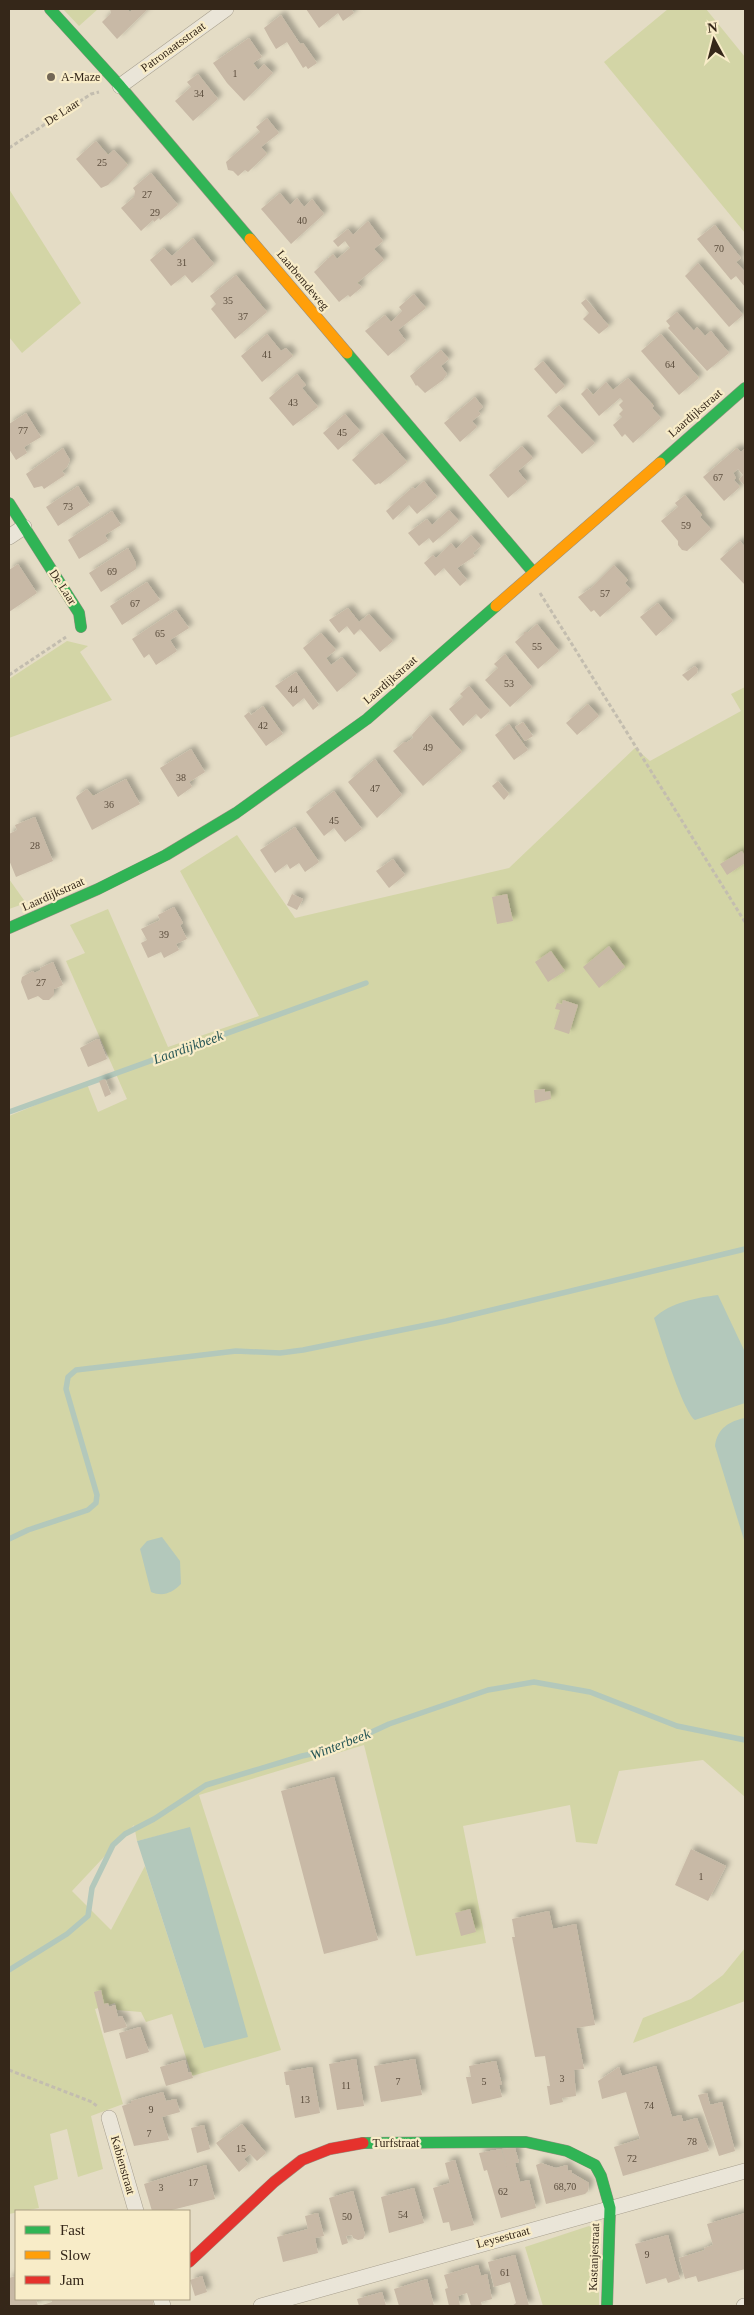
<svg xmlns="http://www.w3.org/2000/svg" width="754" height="2315" font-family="'Times New Roman',serif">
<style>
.green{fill:#d3d5a6;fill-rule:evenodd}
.water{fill:#b3c8bb}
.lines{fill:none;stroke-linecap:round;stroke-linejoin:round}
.stream{stroke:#b3c8bb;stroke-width:5.5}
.building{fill:#c8b9a6;filter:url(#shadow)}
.street-casing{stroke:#a8a08f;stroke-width:16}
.fast-casing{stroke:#978f80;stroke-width:12}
.slow-casing{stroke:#978f80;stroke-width:12}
.jam-casing{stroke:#978f80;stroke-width:12}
.path{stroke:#c3bdaf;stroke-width:3;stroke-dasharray:4 2.5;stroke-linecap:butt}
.street{stroke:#eae5d8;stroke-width:15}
.fast{stroke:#30b455;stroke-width:11}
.slow{stroke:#ff9f0a;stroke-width:11}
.jam{stroke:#e5322d;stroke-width:11}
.poi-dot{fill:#726655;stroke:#f8ecc8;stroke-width:2}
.labels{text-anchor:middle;stroke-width:4.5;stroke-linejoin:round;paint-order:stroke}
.number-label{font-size:10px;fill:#5a4c3c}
.street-label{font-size:12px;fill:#352719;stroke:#f8ecc8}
.poi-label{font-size:12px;fill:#352719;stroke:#f8ecc8;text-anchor:start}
.water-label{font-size:14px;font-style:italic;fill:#275655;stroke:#f8ecc8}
</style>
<defs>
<filter id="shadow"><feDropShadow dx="4.5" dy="-4.5" stdDeviation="2.5" flood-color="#0004"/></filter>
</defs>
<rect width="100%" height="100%" fill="#e4dcc5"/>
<path class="green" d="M63,9H98L79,26Z
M668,9H706L745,57V233L604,62Z
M9,189L81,303L22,353L9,337Z
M67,641L88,646L80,652L112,700L9,738V679Z
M745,687V1797L703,1760L619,1771L597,1844L576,1842L570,1805L463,1826L486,1943L416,1956L364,1745L199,1795L281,2050L192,2076L172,2014L146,2022L141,2012L117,2010L115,2003L95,2009L123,2104L91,2116L103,2169L78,2177L67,2129L50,2134L58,2179L34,2186L39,2208L9,2214V1116L87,1084L98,1112L127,1099L66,961L85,953L70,925L108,909L168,1047L259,1016L180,871L237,835L295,918L509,868L635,748L650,761L741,711L731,694ZM134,1825L137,1841L190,1828L204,2048L145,1866L111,1930L72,1891Z
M9,879L26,903L9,909Z
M745,1948V2001L633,2043L643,2018L691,1999L723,1975Z
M589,2226L599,2233V2306H543L525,2247Z"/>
<path class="water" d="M718,1295L745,1352V1403L695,1420C682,1410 661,1338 654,1318C671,1302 696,1298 718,1295Z
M745,1418V1543L715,1446C717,1428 730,1421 745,1418Z
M162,1537L180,1561L181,1584C172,1593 163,1597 151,1592L140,1549L147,1541Z
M190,1827L248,2037L204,2048L137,1841Z"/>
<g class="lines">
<path class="stream" d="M9,1112L366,983
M9,1539L28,1530L88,1510L96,1503L97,1495L66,1389L68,1377L76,1370L236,1351L280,1353L303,1350L446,1321L745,1249
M9,1970L67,1934L88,1916L92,1888L113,1845L125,1834L154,1819L206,1785L302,1756L335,1749L389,1724L488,1690L534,1682L590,1692L677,1726L745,1740"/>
</g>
<path class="building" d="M110,9H127L130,12L133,9H148L117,39L102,22L111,13Z
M306,9H351L354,13L343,21L338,13L319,28Z
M281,15L300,44L303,43L317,63L308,69L306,66L303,68L287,42L276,49L270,39L264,28Z
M249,38L262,57L253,63L258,70L264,64L273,73L244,101L227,83L213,63Z
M198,74L218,99L193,121L175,101L191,87L187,82Z
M267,118L279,133L261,147L267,154L248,172L245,170L238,176L233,171L228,170L226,162L260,132L256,127Z
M96,141L108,155L114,150L128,165L108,185L101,188L76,159Z
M151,173L178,205L160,220L159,218L154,222L153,220L141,231L121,208L134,197L135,191L133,188Z
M280,193L290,205L297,198L304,207L312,199L324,214L291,244L261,209Z
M368,221L383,241L374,249L384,260L357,283L362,287L350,297L348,295L339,302L314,272L333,254L337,259L350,248L345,241L338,247L333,241L348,229L353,235Z
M715,225L741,258L736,262L745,272V287L736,276L731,280L697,239Z
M193,238L214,264L192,283L185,275L171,286L150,260L164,248L172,256Z
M698,263L743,315L729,327L685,276Z
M236,275L267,312L235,339L211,309L216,304L210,296Z
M414,294L426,308L398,330L406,341L388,356L365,331L385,315L391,322L402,311L399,307Z
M586,299L609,326L599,334L583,319L589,313L581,303Z
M677,312L694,331L697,327L705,336L711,331L729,353L707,371L668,328L670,326L666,321Z
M267,334L281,351L286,348L293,356L262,382L241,356Z
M661,334L699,378L679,395L641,351Z
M441,350L449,359L441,366L447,374L443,380L425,393L417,385L416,386L410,376Z
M543,361L565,386L556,394L534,369Z
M297,374L306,385L302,388L318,407L293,426L269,398Z
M628,378L654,406L652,408L661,418L633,443L625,434L622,437L613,425L622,417L619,414L623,410L619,405L623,401L620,398L599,416L581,394L587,388L593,395L606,382L613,390Z
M475,397L483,407L478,411L481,414L472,421L477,427L460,442L444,423Z
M559,405L595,443L582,454L547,416Z
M26,413L41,437L24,447L27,453L16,460L9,449V424Z
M345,414L360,431L338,450L323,433Z
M382,433L407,462L380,484L379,483L375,485L352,460Z
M522,446L533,458L518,471L527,482L508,498L489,475Z
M63,448L70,460L67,467L62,471L65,475L44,489L42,486L34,488L26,474Z
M737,448L741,452L745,448V486L739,479L743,475L738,469L733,473L732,471L736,478L734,480L740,487L724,501L703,477Z
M424,481L437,497L417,514L409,505L393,520L386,511L413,487L415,489Z
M78,486L90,505L58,526L46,507Z
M685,495L702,515L700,517L711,529L687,551L682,550L678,545V541L661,521L678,507L675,503Z
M449,510L459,521L433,543L429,538L419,546L408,533L427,519L432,525Z
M112,511L121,525L105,535L108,541L79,559L68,540Z
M471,535L481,546L473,553L475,556L457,568L467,580L460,586L444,568L435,576L424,563L433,555L436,558L451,543L456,549Z
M740,541L745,547V585L720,559Z
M128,548L136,563V569L101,592L89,573Z
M18,564L37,593L9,612V570Z
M614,565L628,580L625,583L631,590L600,617L594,610L591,612L578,597L591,588Z
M147,582L160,600L122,625L110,606Z
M658,603L673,621L656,636L640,617Z
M348,608L359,622L369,614L393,641L380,652L360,629L354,635L347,626L339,633L329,620Z
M176,610L189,628L170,640L177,651L156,665L149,654L144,658L132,639Z
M537,624L559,651L538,669L515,642L524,634V632H528Z
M321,633L336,650L326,658L331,665L342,657L357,675L337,692L303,648Z
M505,654L532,687L510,707L485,680L498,668L494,664Z
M695,666L698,669L697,673L688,681L682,675Z
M296,672L319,705L313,710L304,698L293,707L275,686Z
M469,686L490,711L481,719L476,714L463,726L449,709L463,697L460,694Z
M588,704L599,716L577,735L566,723Z
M263,706L283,734L266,746L244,716L249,712L251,715Z
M430,715L462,752L423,786L393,751L404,742H407L413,738L412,735Z
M523,722L533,736L525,741L515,727Z
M509,724L528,750L514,760L495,735Z
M191,749L205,772L189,782L192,787L178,797L160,768Z
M375,759L402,795L377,818L348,782Z
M126,779L140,804L92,830L76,798L77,796L87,789L93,796Z
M498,781L509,794L504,800L492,786Z
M334,791L362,829L345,842L334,828L324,836L306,812Z
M35,817L53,861L16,877L9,860V834L17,830L15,825Z
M295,827L319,862L305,872L299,863L290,869L287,864L275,873L260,850Z
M742,851L745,856V863L727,875L720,864Z
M393,859L405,875L389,888L376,871Z
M292,894L303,899L297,910L287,905Z
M507,894L513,921L497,924L492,897Z
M174,907L183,923L180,925L187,939L176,944L179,950L164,958L161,952L148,958L141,943L147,940L141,929L160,920L158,915Z
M609,946L625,967L599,988L583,967Z
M551,951L565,971L548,982L535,962Z
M53,962L63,985L54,989V995L49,1000H43L38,996L28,1000L21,982L22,977L33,971L34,973L41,970L40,968Z
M563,1000L578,1005L569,1034L554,1029L560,1010L555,1009L557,1003L562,1004Z
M97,1039H99L107,1059L88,1067L80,1048Z
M105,1079L111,1094L105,1097L99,1081Z
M545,1089V1092L550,1091L551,1099L535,1103L534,1090Z
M334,1777L378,1940L324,1954L281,1791Z
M691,1849L726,1866L708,1901L675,1885Z
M470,1909L476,1932L461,1936L455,1913Z
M549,1911L553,1929L576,1924L595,2025L576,2028L584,2069L574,2070L576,2096L562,2098L563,2102L550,2105L547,2086H550L545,2056L535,2057L512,1937H515L512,1919Z
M101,1990L104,2004L108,2003L109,2007L115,2005L118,2017L122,2016L127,2027L104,2033L94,1992Z
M140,2027L149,2052L126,2059L119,2033Z
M356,2059L364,2106L337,2110L329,2064Z
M415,2059L422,2095L381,2102L374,2066Z
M185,2060L188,2072H191L193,2078L166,2086L160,2067Z
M496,2061L502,2085H499L502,2097L472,2104L466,2077H471L469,2066Z
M656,2066L672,2117L681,2115L683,2121H686L697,2118L709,2151L623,2176L614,2147L640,2139L626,2092L602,2099L598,2081L619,2067L622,2076Z
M312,2067L320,2113L295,2118L289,2085H286L284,2072Z
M163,2092L166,2101L176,2099L180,2112L162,2117L169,2140L134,2146L122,2106L131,2103V2101Z
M707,2093L710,2105L722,2102L735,2151L719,2156L698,2095Z
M242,2124L266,2153L257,2161L250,2154L244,2159L248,2164L239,2172L216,2143Z
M204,2125L210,2149L197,2153L191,2128Z
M515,2148L519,2162L515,2163L520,2182L529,2180L536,2208L501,2218L487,2170L484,2171L479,2153L501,2149L507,2167L502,2149Z
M455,2160L474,2225L451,2231L449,2222L443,2223L433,2188L450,2183L445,2163Z
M541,2163L556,2168L567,2165L568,2171L571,2170L572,2173L589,2183L588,2191L585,2194L546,2204L536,2165Z
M206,2165L215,2199L168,2211H152L144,2184Z
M414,2188L424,2223L389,2233L381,2197Z
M353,2191L365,2235L363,2239L358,2240L353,2238L352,2235L346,2236L348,2243L342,2245L329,2198Z
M318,2213L324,2236L315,2238L318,2253L283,2262L277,2237L308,2229L305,2216Z
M745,2213V2269L698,2282L696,2276L685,2279L679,2258L705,2250L704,2248L713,2245L707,2224Z
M668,2235L680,2279L668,2283L666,2278L646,2284L635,2244Z
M515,2255L529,2306H512L516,2303L510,2282L494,2287L488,2262Z
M478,2265L481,2276L487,2274L492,2299L481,2302L482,2306H471L467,2293L458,2296L460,2306H449L445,2289L448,2288L444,2275Z
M16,2276V2299H36L38,2306H9V2278Z
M202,2276L207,2292L195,2296L190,2280Z
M427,2279L434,2306H399L394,2289Z
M382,2292L386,2306H359L357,2299Z
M51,2299H152L154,2306H39L52,2302Z"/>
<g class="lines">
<defs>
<path id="street" d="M120,86L226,9
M9,537L24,527
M109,2118L136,2211
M161,2299L163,2306
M261,2306L745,2171
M744,2306H745"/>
<path id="fast" d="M50,9L120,86L250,239
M347,353L533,572
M660,463L745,388
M9,503L79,613L81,627
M9,928L98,889L166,855L236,813L367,719L496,606
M363,2143L526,2142L567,2151L595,2165L601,2176L610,2208L607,2306"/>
<path id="slow" d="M250,239L347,353
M496,606L660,463"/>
<path id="jam" d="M189,2262L274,2182L302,2160L330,2149L363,2143"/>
</defs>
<use href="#street" class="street-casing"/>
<use href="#fast" class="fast-casing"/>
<use href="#slow" class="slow-casing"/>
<use href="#jam" class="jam-casing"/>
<path class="path" d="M9,148L91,94L99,92
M540,593L745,922
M9,675L66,637
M9,2070L92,2102L98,2107"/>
<use href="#street" class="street"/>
<use href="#fast" class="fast"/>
<use href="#slow" class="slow"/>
<use href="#jam" class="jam"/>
</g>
<circle class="poi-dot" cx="51" cy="77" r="5"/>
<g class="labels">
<g class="number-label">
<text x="235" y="77">1</text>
<text x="199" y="97">34</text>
<text x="102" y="166">25</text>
<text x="147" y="198">27</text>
<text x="155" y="216">29</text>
<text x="302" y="224">40</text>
<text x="719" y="252">70</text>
<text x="182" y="266">31</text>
<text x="228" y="304">35</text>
<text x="243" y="320">37</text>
<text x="267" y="358">41</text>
<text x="670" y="368">64</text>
<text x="293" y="406">43</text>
<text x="23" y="434">77</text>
<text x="342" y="436">45</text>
<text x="718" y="481">67</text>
<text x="68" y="510">73</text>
<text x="686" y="529">59</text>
<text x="112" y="575">69</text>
<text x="605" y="597">57</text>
<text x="135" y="607">67</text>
<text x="160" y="637">65</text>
<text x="537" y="650">55</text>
<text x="509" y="687">53</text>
<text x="293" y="693">44</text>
<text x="263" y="729">42</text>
<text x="428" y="751">49</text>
<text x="181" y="781">38</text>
<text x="375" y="792">47</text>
<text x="109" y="808">36</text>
<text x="334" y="824">45</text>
<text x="35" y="849">28</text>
<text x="164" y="938">39</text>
<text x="41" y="986">27</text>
<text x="701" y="1880">1</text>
<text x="562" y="2082">3</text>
<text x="398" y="2085">7</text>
<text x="484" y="2085">5</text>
<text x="346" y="2089">11</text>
<text x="305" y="2103">13</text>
<text x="649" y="2109">74</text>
<text x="151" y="2113">9</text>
<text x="149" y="2137">7</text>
<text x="692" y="2145">78</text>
<text x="241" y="2152">15</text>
<text x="632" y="2162">72</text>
<text x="193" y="2186">17</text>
<text x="565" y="2190">68,70</text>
<text x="161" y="2191">3</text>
<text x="503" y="2195">62</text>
<text x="403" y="2218">54</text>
<text x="347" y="2220">50</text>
<text x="647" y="2258">9</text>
<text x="505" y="2276">61</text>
</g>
<g class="street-label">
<text transform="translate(173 47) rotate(-36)" y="4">Patronaatsstraat</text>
<text transform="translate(62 112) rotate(-33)" y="4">De Laar</text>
<text transform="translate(303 280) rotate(50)" y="4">Laarbemdeweg</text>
<text transform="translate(695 413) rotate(-41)" y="4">Laardijkstraat</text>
<text transform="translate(63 587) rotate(57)" y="4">De Laar</text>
<text transform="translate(390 680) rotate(-41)" y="4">Laardijkstraat</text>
<text transform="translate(53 894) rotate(-24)" y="4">Laardijkstraat</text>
<text x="396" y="2147">Turfstraat</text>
<text transform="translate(123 2165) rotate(74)" y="4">Kabienstraat</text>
<text transform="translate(503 2237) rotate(-15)" y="4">Leysestraat</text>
<text transform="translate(594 2257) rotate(-88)" y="4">Kastanjestraat</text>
</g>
<g class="poi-label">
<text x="61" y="81">A-Maze</text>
</g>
<g class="water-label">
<text transform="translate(188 1047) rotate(-20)" y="5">Laardijkbeek</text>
<text transform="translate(340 1744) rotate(-21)" y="5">Winterbeek</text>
</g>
</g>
<rect width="754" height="2315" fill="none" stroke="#352719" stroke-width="20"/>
<rect x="15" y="2210" width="175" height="90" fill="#f8ecc8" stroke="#aa9d82"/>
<rect x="25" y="2226" width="25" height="8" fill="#30b455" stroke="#aa9d82"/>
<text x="60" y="2235" font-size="15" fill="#352719">Fast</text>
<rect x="25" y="2251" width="25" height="8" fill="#ff9f0a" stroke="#aa9d82"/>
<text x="60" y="2260" font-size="15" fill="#352719">Slow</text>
<rect x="25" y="2276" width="25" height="8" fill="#e5322d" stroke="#aa9d82"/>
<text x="60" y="2285" font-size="15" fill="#352719">Jam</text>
<g transform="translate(714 40) rotate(353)" stroke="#f8ecc8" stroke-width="4" paint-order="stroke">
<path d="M0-4L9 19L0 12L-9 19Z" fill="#352719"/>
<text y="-8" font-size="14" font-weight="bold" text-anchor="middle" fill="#352719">N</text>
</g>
</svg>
